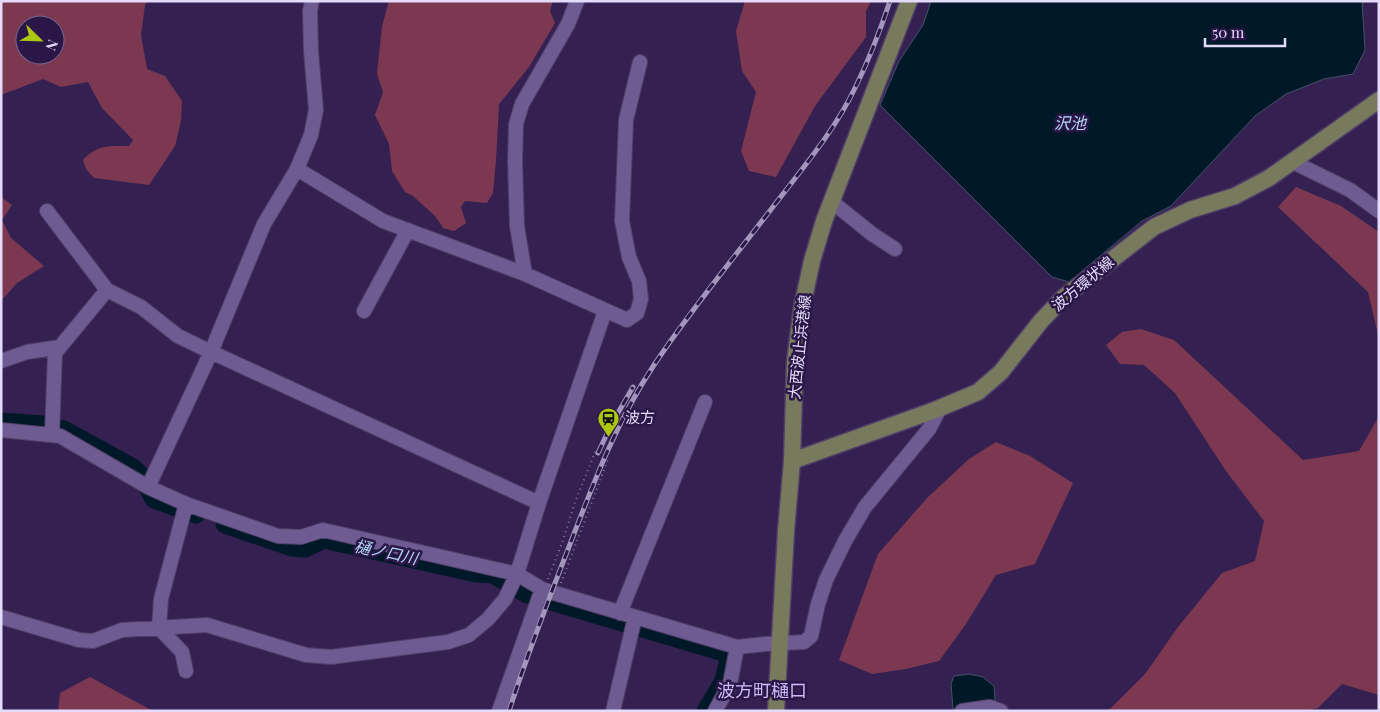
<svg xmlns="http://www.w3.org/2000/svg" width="1380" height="712" font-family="'Playfair Display','Noto Sans JP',serif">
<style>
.green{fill:#7d3851;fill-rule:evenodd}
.water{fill:#001827;stroke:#445266}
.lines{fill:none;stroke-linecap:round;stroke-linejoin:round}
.river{stroke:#001827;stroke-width:19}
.minor-casing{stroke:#503e69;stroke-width:16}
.major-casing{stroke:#503e69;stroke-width:19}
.path{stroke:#8778a1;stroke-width:2;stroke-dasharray:1 4;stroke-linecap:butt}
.minor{stroke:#6d5b91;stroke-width:14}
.major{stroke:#787a5d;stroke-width:16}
.rail-casing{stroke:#a396bc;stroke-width:5}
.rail{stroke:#2a1747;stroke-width:3;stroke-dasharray:9;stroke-linecap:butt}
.labels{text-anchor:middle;stroke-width:5;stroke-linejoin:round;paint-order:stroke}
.street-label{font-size:15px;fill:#e4dbfa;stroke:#2a1747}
.poi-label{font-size:15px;fill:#e4dbfa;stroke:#2a1747;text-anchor:start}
.water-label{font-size:16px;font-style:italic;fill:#b1d9f5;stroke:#2a1747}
.quarter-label{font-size:18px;fill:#cdbaf7;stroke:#2a1747}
</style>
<rect width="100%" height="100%" fill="#342152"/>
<path class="green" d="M1,1H148L145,5L141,35L147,69L165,76L182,101L181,121L175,146L149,185L94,178L86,169L83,160C98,144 109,146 129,146L133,140L102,108L88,82L61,87L43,79L1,95ZM25,25H55V55H25Z
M389,1H553L550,11L555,23L529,67L499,104L496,161L493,193L487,203L465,201L461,207L466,223L454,231L443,228L435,216L413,196L405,192L392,171L389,144L375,115L383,92L377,74L382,26Z
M745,1H871L866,11V37L815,106L776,177L749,171L741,151L756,92L742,71L736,31Z
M1296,187L1341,206L1379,232V339L1368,292L1278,207Z
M1,197L12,205L2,220L11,238L44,266L17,283L1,301Z
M1141,329L1174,340L1303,460L1359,451L1379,416V695L1342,684L1318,708L1303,711H1104L1111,708L1145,674L1178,627L1222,573L1255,561L1264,521L1226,471L1175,393L1144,365L1120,364L1106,345L1122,332Z
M996,442L1030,456L1073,483L1035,564L996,575L966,624L939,661L906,669L872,674L839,660L878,554L927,498L969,459Z
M90,677L153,711H58L60,693Z"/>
<path class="water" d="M931,1H1362L1365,50L1353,74L1324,79L1286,94L1255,116L1171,206L1142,221L1069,282L1052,277L880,105L899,61L923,25Z
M969,674L983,677L994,686L995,700L989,705L953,709L951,684L954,676Z"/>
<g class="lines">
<path class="river" d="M1,422L43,425L64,430L133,468L144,479L154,499L196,514
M225,524L292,547L305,548L324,539L476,573L493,574L527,594L730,654L724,681L706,711"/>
<defs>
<path id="minor" d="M1293,162L1350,190L1379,211
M297,169L383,221L525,274L627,320L637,313L641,299L639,281L629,257L622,221L626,120L640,62
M831,201L872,234L895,249
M47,211L107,290
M525,274L517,226L515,161L516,124L522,104L568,24L577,1
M364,311L408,230
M1,361L27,352L60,347
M1,430L60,436L148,487L186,504L278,536L301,537L323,530L517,574L542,589L551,592L737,647L765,644L804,642L811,636L818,604L826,580L845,541L865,507L929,429L940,408
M52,435L55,353L107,290L141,307L178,336L211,352L264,224L297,169L311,135L316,110L311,51L310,11L312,1
M148,487L211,352L539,503
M620,613L705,402
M1,617L79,640L93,641L122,630L207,625L306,655L331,657L448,642L469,635L488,619L505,599L517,574L539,503L605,311
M186,671L182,652L159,628L161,599L186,504
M499,711L542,589
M613,711L635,617
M715,711L730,684L737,647
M962,711L990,707L1001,711"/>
<path id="major" d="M792,461L935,410L978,392L1001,372L1041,321L1064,297L1154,227L1190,210L1235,196L1269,178L1379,100
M776,711L786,531L792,461L795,362L802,307L812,261L824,221L909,1"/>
</defs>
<use href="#minor" class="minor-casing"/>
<use href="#major" class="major-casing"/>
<path class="path" d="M548,579L562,543L575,502L596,450
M561,583L609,457"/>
<use href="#minor" class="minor"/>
<use href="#major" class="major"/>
<defs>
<path id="rail" d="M598,453L611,425L633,387
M509,711C528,652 550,596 572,539C595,479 618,419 654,365C692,308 737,254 779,199C806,164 836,128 855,88C869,60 880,31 890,1"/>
</defs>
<use href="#rail" class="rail-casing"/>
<use href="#rail" class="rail"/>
</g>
<defs>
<symbol id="station-pin" viewBox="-11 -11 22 30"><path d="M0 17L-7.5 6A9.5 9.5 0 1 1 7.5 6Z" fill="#adc610" stroke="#2a1747"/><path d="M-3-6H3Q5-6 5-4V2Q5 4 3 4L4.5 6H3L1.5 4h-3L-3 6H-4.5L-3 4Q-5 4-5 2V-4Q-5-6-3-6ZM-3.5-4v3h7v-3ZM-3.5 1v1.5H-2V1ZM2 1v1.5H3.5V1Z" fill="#111"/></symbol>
</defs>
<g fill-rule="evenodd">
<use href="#station-pin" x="596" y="406" width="25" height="34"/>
</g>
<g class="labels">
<g class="street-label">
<text transform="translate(1083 284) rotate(-40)" y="5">波方環状線</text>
<text transform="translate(800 347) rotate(-84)" y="5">大西波止浜港線</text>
</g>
<g class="poi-label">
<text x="625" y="423">波方</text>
</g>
<g class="water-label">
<text x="1070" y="129">沢池</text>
<text transform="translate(386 552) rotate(12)" y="6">樋ノ口川</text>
</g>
<g class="quarter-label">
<text x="762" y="697">波方町樋口</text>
</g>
</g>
<rect width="1380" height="712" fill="none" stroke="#e4dbfa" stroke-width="5"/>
<g transform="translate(40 40) rotate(113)"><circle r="24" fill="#2a1747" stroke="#74658f"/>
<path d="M0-4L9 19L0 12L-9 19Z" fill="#adc610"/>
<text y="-8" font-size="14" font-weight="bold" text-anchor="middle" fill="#e4dbfa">N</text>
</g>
<path d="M1205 38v8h80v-8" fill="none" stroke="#e4dbfa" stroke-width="2.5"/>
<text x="1212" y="38" font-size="15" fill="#e4dbfa" stroke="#2a1747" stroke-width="4" paint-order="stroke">50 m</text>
</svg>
